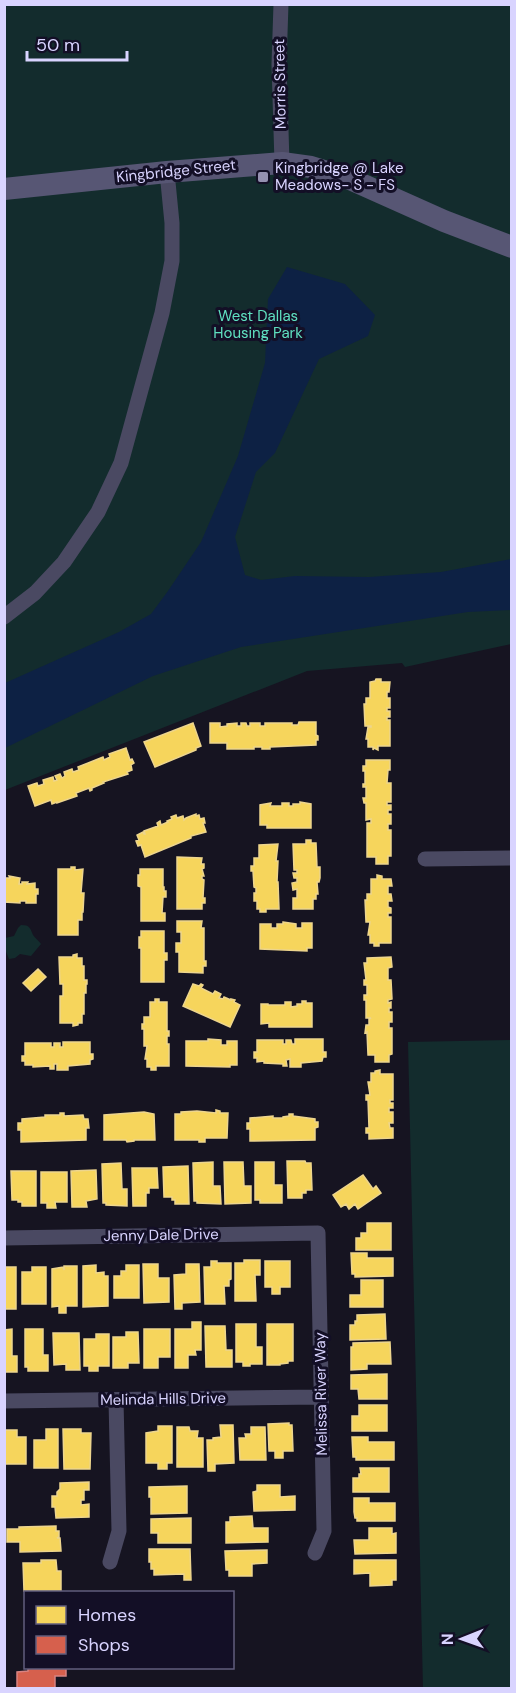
<svg xmlns="http://www.w3.org/2000/svg" width="516" height="1693" font-family="'DM Sans',sans-serif">
<style>
.green{fill:#132c2d}
.water{fill:#0d2144}
.homes{fill:#f6d55c;stroke:#edd58d;stroke-width:1.5}
.shops{fill:#d6604d;stroke:#d78382;stroke-width:1.5}
.lines{fill:none;stroke-linecap:round;stroke-linejoin:round}
.street{stroke:#4a4962;stroke-width:15}
.secondary{stroke:#575674;stroke-width:22}
.poi-dot{fill:#9591b1;stroke:#130f26;stroke-width:2}
.labels{text-anchor:middle;stroke-width:6;stroke-linejoin:round;paint-order:stroke}
.street-label{font-size:15px;fill:#d9d4ff;stroke:#130f26}
.poi-label{font-size:15px;fill:#d9d4ff;stroke:#130f26;text-anchor:start}
.park-label{font-size:15px;fill:#5fe0c0;stroke:#130f26}
</style>
<rect width="100%" height="100%" fill="#161421"/>
<path class="green" d="M5,5H511V644L405,667L402,663L307,671L5,790Z
M21,925C30,925 30,928 33,935C35,938 39,941 41,944L31,956L20,954L15,958L9,959L5,949V938L14,936L18,928Z
M511,1040V1688H423L408,1042Z"/>
<path class="water" d="M287,267L345,284L375,315L368,336L319,359L275,453L256,472L235,537L245,575L261,580L295,576L369,577L441,572L511,559V610L468,612L241,647L153,676L5,748V683L119,632L151,614L168,591L201,542L238,456L265,363L268,299Z"/>
<path class="homes" d="M376,679H381V682H390L389,692H387V698H390V708H387V711H390V717H387V720H390V746H378V750L374,748L373,750V747H368V739H366L368,727H371V726H365L364,704H366V698H370V682L375,681Z
M299,722H316V735L318,736V740H316V745L270,747V749H262V747H254V749H227V743H210V723H220V727L227,726V724L237,723V726H241V723H246L247,726H250V723H260V726H265V723H292V725H298Z
M193,723L201,746L196,748V750L155,767L144,742Z
M126,748L130,760L132,759L134,763L131,765L132,770L127,772L128,774L103,782L104,783L92,788V790L90,791L89,788L76,793L77,796L57,803V802L52,804L51,800L35,806L28,786L37,783L38,786L44,784L43,780L53,777L54,781L57,780L55,776L60,774L62,778L65,776L64,772L72,769L73,772L79,770L78,767L103,757L104,760L110,757L109,754Z
M366,760H390V770H388L387,783H391V802H387V805H391V810H388V814H391V824H388V830H391V856H388V864H376V857H367V823H371V819L366,820V803H364L363,798H366V787H363V784H365V771H363V766H366Z
M300,802L311,804V828H267V825H260V805L271,803L270,806H282V803H289V806H293V804H300Z
M196,814V816L199,815L200,819L204,818L205,823H203L206,832L191,836V838L145,857L141,845L138,846L136,841L139,840L137,835L143,832L144,834H145L144,831L158,826L157,823L160,821L161,825L168,822L167,821L172,819L171,817L176,815L177,818L183,816L184,820L186,818Z
M306,840H311V843H316L317,867H320V878L319,882H317L318,894H316V899H313V909H293V898H297V889L293,890L292,883L297,882V878H294L293,873H297V870H294L293,844H306Z
M278,844L276,861H278L277,882H278L279,909H266V912H260V909H257V901H254V893H256V888L254,887L253,871H251V866H254V858H259V845Z
M177,857L202,858L201,864H204V868L202,869L204,876H202V879L204,880L203,898H205V903H202V909H177Z
M71,867H75V870L83,869L81,893H84L83,912H82V920H78V935H58V869H71Z
M140,869H163V887H164V891H166V897H163L162,913H165V921H141V887L138,886V875H140Z
M377,875L382,876V879H391L392,886H388V894H391L392,901H388V907L391,908V913H388V917H391V943H379V946H374V943H370V935H368L370,922H366L365,900H367V894H371V879H377Z
M9,876L20,878L19,884H22V882H28L27,884L35,883V889H38V894H36V903H26V901H20V903L4,902V878H10Z
M177,921H202L201,928H204V961H206V966H203V973L179,972V952H176V943H181V932H177Z
M283,922L296,924V928H302V923H312V948H307V951L260,949V924H271V928H277V924H283Z
M141,931H164V953H167V960H164V982H141V948H139V937H141Z
M77,954V958H82V966H84V980H87V984H86V993H84V1014H82V1023H78V1025L73,1026V1023H60V996H63V984H60L59,957H73V955Z
M391,957L392,967L388,968V980H391L392,999L388,1000V1003L391,1002V1008H389V1012H392V1022H389V1028H392V1054L389,1055V1062H375V1055H368L367,1032L365,1033L366,1025H369V1019L371,1018H366V1000H364V995H367V985H364V980H366L364,963H367V958Z
M38,969L46,977L31,991L23,983Z
M193,984L199,986L201,984L203,985L201,988L213,994L215,991L221,994L219,998L223,999L224,997L231,1000V999L235,1000L234,1002L240,1005L230,1027L183,1006Z
M155,999H159V1002H167V1031H169V1036H167V1044H169V1066H156V1070H151V1067H147V1059H145L147,1046H144V1029H142V1024H144V1017H150V1002H155Z
M302,1001H306V1003H312V1027H269V1023L261,1024V1004H268V1005H285V1002H291V1007L297,1006V1004H302Z
M208,1039L221,1040V1045H227V1041H237V1065H230V1067L186,1066V1041H208Z
M295,1039H323V1052H326V1057H323L322,1061L301,1063V1067H290V1059L286,1060L287,1066H283V1064L264,1063V1061L257,1062V1058H254V1052H257V1040H283V1044H286V1040H291L292,1044H295Z
M63,1042H90V1054H93V1059L90,1060V1064L68,1066V1070H57V1064H54V1069H50V1066L33,1067V1065H25V1061H22V1056H25V1043H51V1047H54V1043H60V1047H63Z
M380,1070V1074H393V1100H390V1103H393V1108H389V1112H393V1123H389L390,1128H393V1138L369,1139V1133H366V1128H369L368,1100H366V1095H370L368,1082H371V1073H375V1071Z
M216,1110L220,1111V1113H228L227,1138H205V1142H199V1140H175V1114H181V1112L197,1111L216,1113Z
M144,1112L154,1114L155,1140H134V1141L127,1142L126,1140H104V1115Z
M60,1113H64V1116L83,1115L84,1119H88L89,1128H86V1140L21,1142V1130H18V1123H22V1119L45,1117V1115H60Z
M289,1114H293V1116L315,1119V1122H318V1127L315,1128V1140L250,1141V1129H247V1123H250V1118L273,1116V1118H283V1117L289,1116Z
M287,1161H305L306,1163H311L312,1190H306V1193H302V1198H288Z
M213,1162V1186H220L221,1204L197,1203V1201H194L193,1163Z
M224,1162H243L244,1186H251V1203L225,1204Z
M255,1162H274V1185H282V1203H260V1200H255Z
M121,1163L122,1189H127V1206L106,1205V1203H103L102,1164Z
M188,1166L189,1204H175V1200H172V1197H164L163,1167Z
M132,1168H157L158,1188H149V1193H146V1206H133Z
M96,1170L97,1199L86,1201L87,1207H72L71,1171Z
M11,1171H36V1206H22V1202H18V1200H12Z
M41,1172H67V1202H55L56,1208H47V1203H41Z
M363,1175L373,1189L376,1186L381,1193L358,1209L355,1204L349,1209L346,1204L341,1207L333,1195Z
M367,1223H391V1250H356V1238H361V1233H367Z
M351,1253H367V1258H393V1276L355,1277V1274H352Z
M244,1260H260V1275H255L256,1301H235V1263H244Z
M211,1261H217V1263H231V1279L229,1280V1286H224L225,1304H205L204,1267H211Z
M265,1261H290V1287H280V1294H272V1287H265Z
M143,1264H158V1278H169V1302L144,1303Z
M186,1264H199L200,1302L182,1303V1309H175L174,1275L186,1274Z
M96,1265V1273L104,1272V1276H108V1306L83,1307V1266Z
M126,1265H139V1298H114V1276H121V1271H126Z
M64,1266H77V1306H66V1313H59V1306L52,1307V1269L63,1267L64,1270Z
M4,1267H16V1309H4Z
M32,1267H46V1304H22V1272H32Z
M361,1280H383V1307H350V1295H361Z
M385,1314L386,1339L350,1340V1325H355V1321H357V1315Z
M192,1322H201V1350H195L196,1355H188V1368H175V1329H192Z
M236,1324H256V1347H262V1364H250V1366H243V1362H236Z
M267,1324H293V1361H288V1363L280,1364V1365H267Z
M205,1326H225L226,1350H232V1367H206Z
M12,1329V1356H17V1372H4V1330Z
M25,1329H43V1355H48V1371H28V1367H25Z
M144,1329H170V1357H158V1368H144Z
M126,1332H138L139,1363H128V1368H113V1337H126Z
M53,1333H79L80,1370H66V1364L54,1365Z
M96,1334H109V1366H98V1371H89V1366H84V1339H96Z
M390,1342L391,1364H367V1369L351,1370V1347H353V1343Z
M387,1374V1399H359L358,1389H351V1375Z
M359,1405H387V1431H352V1416H359Z
M289,1423V1425H292L293,1451H283V1458H275V1451H269L268,1424Z
M220,1425H233L234,1463L215,1464V1471H208L207,1440H213V1438L221,1437Z
M158,1426H172V1463H167V1469H158V1463H146V1433L158,1431Z
M177,1427H189L190,1431H198L197,1438H203V1467H177Z
M251,1427H265L266,1460H240L239,1438H246L245,1434H251Z
M46,1429H58V1468H34V1440H46Z
M63,1429H81V1433H91L90,1469H64Z
M4,1430H17V1437H26V1464H4Z
M352,1437H368V1442H394V1460H356V1457H353Z
M360,1468H389V1492H353V1478H359V1474H361Z
M89,1482V1490H84V1500H81V1505L89,1504V1517L56,1518L55,1507H52V1496H57V1492L60,1489V1483Z
M257,1485H280V1497L295,1496V1510L254,1511L253,1492L257,1491Z
M187,1486V1513L151,1514V1497H149V1487Z
M354,1498H369V1503H395V1521H357V1518H355L354,1512Z
M252,1516L253,1528H268V1542L226,1543V1522H230V1517Z
M191,1518V1543H158V1533H151V1519Z
M56,1526V1531H59V1537L57,1538H60L61,1551L20,1552V1542H7V1529H19V1527Z
M369,1528H392V1534L396,1533V1553L355,1554L354,1540H369Z
M149,1549H190L191,1580H184V1574L154,1575V1569H151V1562H149Z
M267,1550V1563L252,1564V1576H229V1570H226L225,1551Z
M41,1560H56L57,1571H61V1591H24L23,1563H41Z
M354,1560H396V1580H392V1585L370,1586V1573L354,1574Z"/>
<path class="shops" d="M28,1668H66V1676H55V1688H17V1672L28,1671Z"/>
<g class="lines">
<path class="street" d="M281,4L279,64L282,163
M4,617L35,593L64,562L98,512L121,463L162,313L172,261V223L167,172
M425,859L512,858
M4,1238L318,1233L324,1531L315,1553
M4,1401L321,1397
M110,1562L119,1531L116,1400"/>
<path class="secondary" d="M4,189L167,172L282,163L311,167L350,179L444,221L512,247"/>
</g>
<rect class="poi-dot" x="257" y="171" width="12" height="12" rx="3"/>
<g class="labels">
<g class="street-label">
<text transform="translate(280 84) rotate(-91)" y="5">Morris Street</text>
<text transform="translate(176 171) rotate(-6)" y="5">Kingbridge Street</text>
<text transform="translate(161 1235) rotate(-1)" y="5">Jenny Dale Drive</text>
<text transform="translate(321 1394) rotate(-91)" y="5">Melissa River Way</text>
<text transform="translate(163 1399) rotate(-1)" y="5">Melinda Hills Drive</text>
</g>
<g class="poi-label">
<text x="275" y="173">Kingbridge @ Lake<tspan x="275" dy="17">Meadows- S - FS</tspan></text>
</g>
<g class="park-label">
<text x="258" y="321">West Dallas<tspan x="258" dy="17">Housing Park</tspan></text>
</g>
</g>
<rect width="516" height="1693" fill="none" stroke="#d9d4ff" stroke-width="12"/>
<rect x="24" y="1591" width="210" height="78" fill="#130f26" stroke="#625e7d" stroke-width="1.5"/>
<rect x="36" y="1606" width="30" height="18" fill="#f6d55c" stroke="#625e7d" stroke-width="1.5"/>
<text x="78" y="1621" font-size="18" fill="#d9d4ff">Homes</text>
<rect x="36" y="1636" width="30" height="18" fill="#d6604d" stroke="#625e7d" stroke-width="1.5"/>
<text x="78" y="1651" font-size="18" fill="#d9d4ff">Shops</text>
<g transform="translate(462 1639) rotate(269)" stroke="#130f26" stroke-width="4.5" paint-order="stroke">
<path d="M0-4.5L10 22L0 15L-10 22Z" fill="#d9d4ff"/>
<text y="-9" font-size="16" font-weight="bold" text-anchor="middle" fill="#d9d4ff">N</text>
</g>
<path d="M27 51v9h100v-9" fill="none" stroke="#d9d4ff" stroke-width="3"/>
<text x="36" y="51" font-size="18" fill="#d9d4ff" stroke="#130f26" stroke-width="4.5" paint-order="stroke">50 m</text>
</svg>
